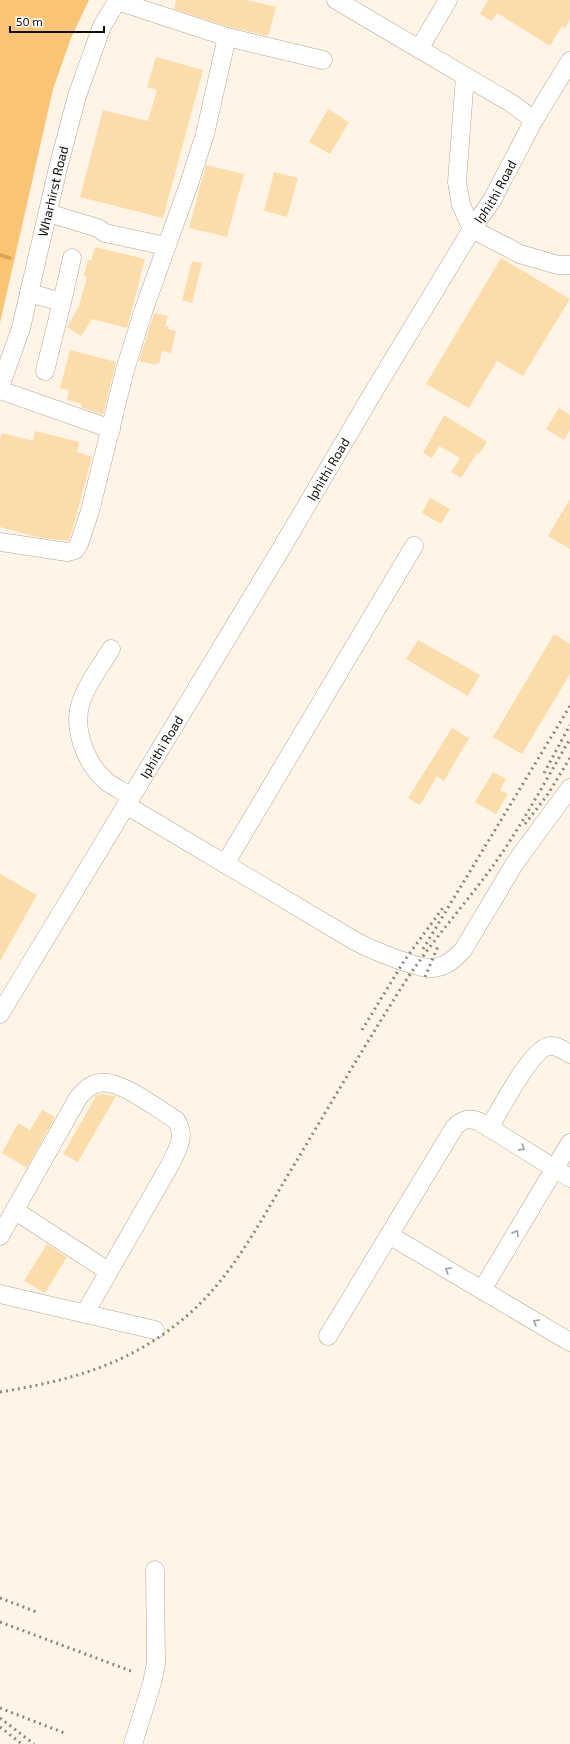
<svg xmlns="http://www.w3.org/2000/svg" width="570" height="1744" font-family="'Exo 2',sans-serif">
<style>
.green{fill:#f9c575}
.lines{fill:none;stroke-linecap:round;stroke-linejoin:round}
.stream{stroke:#daa54f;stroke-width:3.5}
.building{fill:#fddcab}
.minor-casing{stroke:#b1a593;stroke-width:19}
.minor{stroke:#fff;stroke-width:18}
.rail{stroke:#8d867b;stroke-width:3;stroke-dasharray:2 4;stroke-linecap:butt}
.oneway{stroke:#a09e9c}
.labels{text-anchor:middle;stroke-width:3;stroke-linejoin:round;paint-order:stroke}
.street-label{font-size:13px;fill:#110d07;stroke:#fff}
</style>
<rect width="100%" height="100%" fill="#fff4e5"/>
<path class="green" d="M0,0H89L71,38L53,89L0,323Z"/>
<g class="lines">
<path class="stream" d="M0,255L10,258"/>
</g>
<path class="building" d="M176,0H247L276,7L268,36L226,26L174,9Z
M488,0H570V19L565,28L562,26L550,46L497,13L492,21L480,14Z
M156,57L203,70L163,218L80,197L103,110L148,121L157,90L147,87Z
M328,109L349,122L330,154L309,142Z
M206,165L244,174L227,237L189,228Z
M274,172L298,178L287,217L264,211Z
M95,247L145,259L127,328L92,319L81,336L67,327L79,306L87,277L84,276L88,260L91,261Z
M501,258L570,299L523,376L497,361L469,408L426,384Z
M192,261L202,263L192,303L182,300Z
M154,313L168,316L165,326H169L168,329L176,331L171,353L162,351L159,364L156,363V365L139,361Z
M70,350L116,362L103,415L81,407L82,404L67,400L69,390L60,388Z
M559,408L570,415V430L564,440L546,429Z
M444,415L487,442L479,454L477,453L461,478L451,472L460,458L439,446L432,458L423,453Z
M35,431L79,442L77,452L92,457L74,524L69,541L37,537L0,527V440L2,433L33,441Z
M430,498L450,509L441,524L422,513Z
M570,499V549L548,536Z
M554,634L570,644V674L522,754L493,737Z
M418,640L480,675L468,696L406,659Z
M452,728L469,738L444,781L437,776L420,805L408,798Z
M493,772L506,779L500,790L508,794L496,814L475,802Z
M0,874L37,895L0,961Z
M101,1094L116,1096L78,1162L63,1154L95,1098V1096Z
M42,1110L55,1117L27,1168L2,1153L18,1123L30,1130Z
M47,1244L67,1257L45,1293L24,1281Z"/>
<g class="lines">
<defs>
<g id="minor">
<path d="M117,1L227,37L323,60"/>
<path d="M419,49L448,0"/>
<path d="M465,76L457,182L461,205L472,229L520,254L558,265H570"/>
<path d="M534,120L570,61"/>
<path d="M48,213L98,228L105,233L166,246"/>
<path d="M29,293L62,302L45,371"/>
<path d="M62,302L72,258"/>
<path id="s1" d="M0,387L21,328L58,168L77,96L102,26L118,0"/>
<path d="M0,390L111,429"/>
<path d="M0,542L67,552L75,550L79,544L90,511L125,370L144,309L189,184L205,134L227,37"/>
<path d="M111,649C101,666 87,683 81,702C72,729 86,764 107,782C114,787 123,791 131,796"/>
<path d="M126,805L355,941C370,949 419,970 434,968C447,966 454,959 463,950L515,863L570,788"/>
<path d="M225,864L414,546"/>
<path id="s2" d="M0,1014L281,549L374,391L472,229L492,200L534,120L511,103L336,0"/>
<path d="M489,1128C499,1112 532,1047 550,1046C557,1045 564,1051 570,1054"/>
<path d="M570,1143L482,1290L570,1342"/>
<path d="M14,1210L108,1271"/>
<path d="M389,1235L482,1290"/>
<path d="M0,1236L78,1098C84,1091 90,1084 100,1083C120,1079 159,1110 176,1120C187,1136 177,1150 170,1165L85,1313"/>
<path d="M0,1294L155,1330"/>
<path d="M328,1336L454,1128C462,1119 469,1117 480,1122L570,1178"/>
<path d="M133,1744L152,1683L156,1663L155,1570"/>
</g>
</defs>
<use href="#minor" class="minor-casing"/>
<use href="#minor" class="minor"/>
<path class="rail" d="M544,773L570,725
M525,824L548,794L570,758
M423,949L570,706
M425,977L438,946
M362,1030L404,961L445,905
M0,1392C73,1380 132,1364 189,1314C232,1276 259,1224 288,1175C323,1117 357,1058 393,1001C420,955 458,913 490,870C520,829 544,783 570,739
M0,1598L39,1613
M0,1622L131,1671
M0,1708L67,1734
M0,1718L34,1744
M0,1727L22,1744"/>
</g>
<defs><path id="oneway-chevron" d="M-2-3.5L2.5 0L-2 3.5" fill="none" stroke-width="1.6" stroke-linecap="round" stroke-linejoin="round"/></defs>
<g class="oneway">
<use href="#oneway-chevron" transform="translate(522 1148) rotate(32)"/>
<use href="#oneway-chevron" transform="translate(516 1233) rotate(-59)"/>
<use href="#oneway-chevron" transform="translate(448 1270) rotate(-149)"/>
<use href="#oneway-chevron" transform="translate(536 1322) rotate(-150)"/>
</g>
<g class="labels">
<g class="street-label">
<text dy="5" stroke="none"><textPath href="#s1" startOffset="203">Wharhirst Road</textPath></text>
<text dy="5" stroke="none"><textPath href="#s2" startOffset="960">Iphithi Road</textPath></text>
<text dy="5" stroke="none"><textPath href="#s2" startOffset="636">Iphithi Road</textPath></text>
<text dy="5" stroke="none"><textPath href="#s2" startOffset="312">Iphithi Road</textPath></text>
</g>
</g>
<path d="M10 26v6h94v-6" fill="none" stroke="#110d07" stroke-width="2"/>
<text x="16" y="26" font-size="12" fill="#110d07" stroke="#ffffff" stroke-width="3" paint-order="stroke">50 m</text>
</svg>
